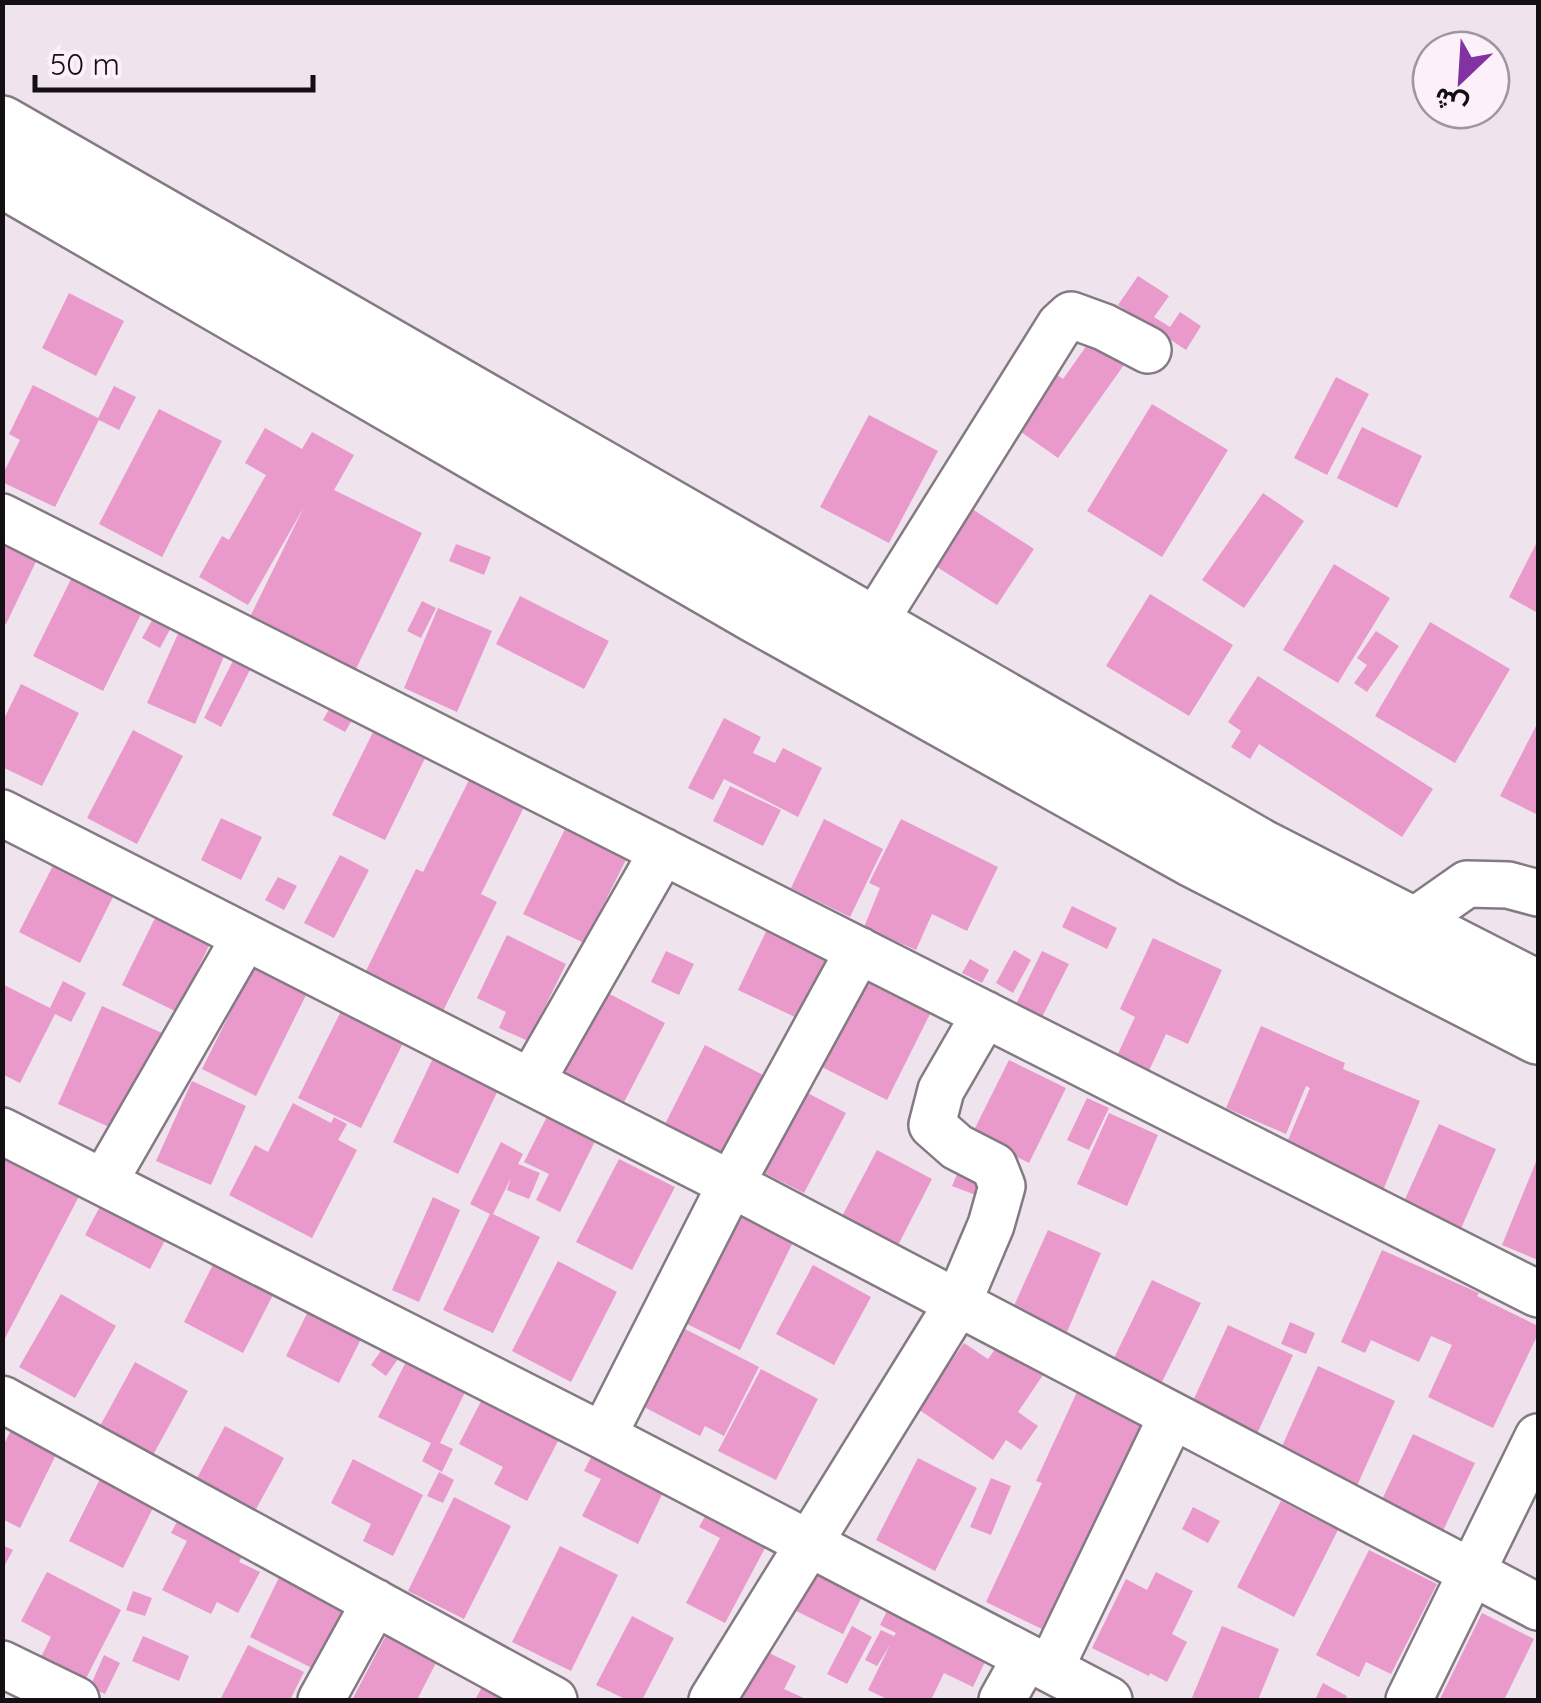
<svg xmlns="http://www.w3.org/2000/svg" width="1541" height="1703" font-family="Quicksand,Vazirmatn,sans-serif">
<style>
.building{fill:#e99acb}
.lines{fill:none;stroke-linecap:round;stroke-linejoin:round}
.street-casing{stroke:#847a83;stroke-width:50}
.primary-casing{stroke:#847a83;stroke-width:60}
.street{stroke:#fff;stroke-width:45}
.primary{stroke:#fff;stroke-width:55}
</style>
<rect width="100%" height="100%" fill="#efe3ed"/>
<path class="building" d="M1138,276L1169,296L1154,317L1170,327L1180,312L1201,326L1186,350L1118,305Z
M69,293L124,321L96,376L42,348Z
M1092,338L1126,362L1058,458L1014,427L1053,372L1063,379Z
M1336,377L1369,394L1327,475L1294,458Z
M33,385L98,418L114,386L136,397L119,430L99,420L55,507L2,482V476L20,440L9,434Z
M1152,404L1228,450L1162,557L1087,511Z
M159,409L222,441L162,557L99,524Z
M869,415L938,451L889,543L820,507Z
M1362,427L1422,456L1397,508L1337,478Z
M265,428L302,449L312,432L354,455L334,490L422,533L355,671L249,619L304,507L248,605L199,577L222,536L229,540L266,475L245,463Z
M1263,493L1304,521L1244,608L1202,580Z
M966,505L1034,549L997,605L929,562Z
M2,525L44,545L6,624L2,622Z
M1538,540V613L1509,597Z
M456,544L491,557L484,575L449,561Z
M1334,564L1390,598L1338,683L1283,650Z
M75,571L145,606L103,691L33,656Z
M1150,594L1233,645L1189,716L1106,666Z
M520,596L609,641L584,689L496,644Z
M422,601L436,608L421,638L407,631Z
M159,608L176,618L160,648L142,638Z
M438,608L492,631L457,712L404,688Z
M1430,622L1510,669L1455,763L1375,716Z
M181,627L228,647L195,724L147,703Z
M1376,631L1399,646L1367,692L1354,683L1367,665L1357,658Z
M237,653L254,662L221,727L204,718Z
M1258,676L1433,789L1402,837L1259,744L1250,759L1231,747L1241,731L1228,722Z
M21,684L79,713L42,786L2,767V723Z
M336,697L358,710L345,732L323,720Z
M724,718L761,737L753,753L775,763L783,748L822,768L798,817L724,779L713,800L688,788Z
M379,720L431,746L385,840L332,815Z
M1536,726L1538,728V815L1500,796Z
M133,730L183,756L137,844L87,818Z
M474,770L529,797L481,894L497,902L442,1013L364,975L416,869L423,872Z
M730,786L781,810L763,846L713,821Z
M571,817L632,848L584,943L523,914Z
M221,818L262,837L241,880L201,860Z
M824,819L883,849L850,917L791,888Z
M901,819L998,867L967,931L932,914L916,950L864,927L880,888L869,883Z
M59,854L119,885L80,963L19,932Z
M340,855L369,870L334,938L304,923Z
M278,877L297,886L284,910L265,900Z
M162,904L216,931L177,1012L122,985Z
M1072,906L1117,928L1107,949L1062,927Z
M771,921L830,950L797,1018L738,990Z
M507,935L566,964L528,1041L499,1028L506,1012L477,998Z
M1153,938L1222,970L1188,1044L1166,1034L1147,1075L1115,1060L1135,1017L1120,1009Z
M1014,950L1031,960L1013,993L996,983Z
M666,951L694,964L679,995L651,982Z
M1042,951L1069,964L1039,1023L1013,1010Z
M257,959L311,985L256,1096L202,1069Z
M970,959L989,970L982,983L962,973Z
M864,973L933,1008L887,1100L818,1065Z
M63,981L86,993L71,1022L55,1014L20,1083L2,1074V984L50,1008Z
M602,990L665,1023L622,1106L558,1074Z
M346,1001L408,1033L361,1128L298,1098Z
M102,1006L162,1033L118,1131L58,1104Z
M1261,1026L1345,1063L1343,1069L1420,1101L1379,1200L1280,1159L1310,1088L1306,1086L1286,1134L1226,1108Z
M705,1045L765,1076L725,1154L665,1124Z
M436,1052L501,1084L458,1174L393,1142Z
M1009,1060L1066,1088L1029,1163L972,1134Z
M192,1081L246,1106L211,1185L156,1161Z
M792,1085L846,1113L804,1193L750,1166Z
M559,1093L607,1117L560,1212L536,1200L549,1174L524,1162Z
M1087,1098L1109,1108L1089,1150L1067,1140Z
M293,1103L331,1123L334,1117L347,1124L338,1140L357,1150L312,1238L229,1195L255,1145L268,1152Z
M1109,1113L1158,1135L1127,1206L1077,1184Z
M1439,1124L1496,1149L1459,1233L1401,1208Z
M2,1132L89,1177L2,1344Z
M501,1142L523,1154L518,1164L540,1173L529,1199L507,1190L511,1178L493,1214L540,1237L493,1333L443,1310L490,1214L470,1204Z
M877,1150L932,1179L895,1251L839,1222Z
M1538,1157V1260L1502,1245Z
M619,1159L675,1187L632,1270L576,1242Z
M961,1165L989,1177L981,1197L952,1186Z
M107,1193L172,1227L150,1269L85,1235Z
M433,1197L460,1210L419,1302L392,1290Z
M742,1212L795,1238L740,1350L687,1324Z
M1048,1230L1101,1253L1067,1332L1013,1308Z
M227,1237L287,1268L243,1353L184,1322Z
M1382,1250L1479,1293L1477,1296L1538,1326V1334L1493,1428L1428,1397L1452,1345L1431,1336L1419,1362L1371,1340L1365,1353L1341,1342Z
M558,1261L617,1292L571,1382L512,1351Z
M813,1265L871,1297L834,1365L776,1334Z
M1152,1280L1201,1303L1162,1382L1114,1358Z
M320,1287L374,1313L339,1383L286,1356Z
M61,1294L116,1326L75,1398L19,1367Z
M1290,1322L1315,1333L1306,1354L1281,1344Z
M1228,1325L1293,1355L1257,1434L1192,1403Z
M685,1329L759,1367L724,1436L705,1426L700,1436L644,1407Z
M395,1331L410,1342L386,1376L371,1365Z
M964,1343L988,1359L998,1345L1043,1375L1018,1412L1038,1426L1021,1450L1006,1440L993,1460L918,1409Z
M414,1346L473,1376L440,1443L453,1449L442,1472L422,1461L431,1443L378,1417Z
M135,1362L188,1391L147,1466L94,1437Z
M1318,1366L1395,1401L1356,1488L1279,1453Z
M761,1369L818,1399L776,1480L718,1451Z
M496,1372L573,1412L527,1501L494,1484L503,1467L459,1444Z
M1077,1392L1143,1423L1046,1631L986,1602L1042,1483L1036,1481Z
M14,1424H71L20,1528L2,1519V1448Z
M225,1426L284,1458L256,1509L197,1478Z
M1413,1434L1475,1463L1441,1535L1379,1506Z
M601,1438L673,1472L638,1544L582,1516L601,1479L584,1471Z
M918,1458L977,1488L935,1571L876,1540Z
M353,1459L423,1495L393,1556L363,1541L371,1524L331,1503Z
M108,1463L162,1490L123,1568L69,1541Z
M439,1472L454,1480L443,1503L427,1496Z
M991,1478L1011,1486L991,1535L970,1527Z
M190,1497L256,1530L239,1562L260,1572L238,1613L217,1602L211,1614L162,1590L187,1541L171,1533Z
M454,1497L511,1526L464,1619L408,1591Z
M1281,1501L1338,1530L1294,1617L1237,1587Z
M713,1502L773,1533L725,1623L686,1603L720,1538L699,1527Z
M1193,1507L1220,1521L1208,1543L1182,1529Z
M2,1545L13,1550L2,1570Z
M560,1546L618,1575L571,1671L512,1642Z
M1369,1550L1437,1584L1391,1674L1366,1662L1359,1677L1316,1655Z
M290,1555L356,1588L316,1670L250,1637Z
M816,1555L869,1583L843,1634L790,1608Z
M47,1572L121,1610L78,1694L34,1671L51,1637L21,1621Z
M1156,1572L1193,1591L1172,1634L1187,1642L1167,1682L1150,1673L1149,1676L1092,1648L1126,1579L1147,1590Z
M133,1591L152,1598L145,1616L126,1610Z
M894,1597L993,1645L973,1687L944,1673L931,1700H889L868,1690L890,1645L877,1666L865,1660L881,1630L894,1636L896,1633L880,1625Z
M1482,1613L1534,1639L1504,1700H1443L1440,1699Z
M632,1616L674,1638L642,1700H627L596,1685Z
M395,1618L445,1645L417,1700H352Z
M852,1626L872,1637L847,1684L827,1674Z
M1222,1626L1279,1649L1258,1700H1191Z
M143,1636L189,1656L179,1681L132,1661Z
M248,1645L304,1672L290,1700H220Z
M763,1650L796,1666L784,1689L808,1700H738Z
M104,1655L120,1663L105,1694L90,1687Z
M490,1672L545,1700H475Z
M1323,1683L1347,1696L1345,1700H1315Z"/>
<g class="lines">
<defs>
<path id="street" d="M2,517L1538,1294
M873,624L1060,325L1071,315L1104,327L1148,350
M2,813L731,1184L1538,1607
M1410,924L1467,884L1508,885L1538,893
M531,1082L663,851
M2,1131L603,1436L1109,1700
M104,1182L245,937
M2,1399L554,1700
M603,1436L731,1184L859,950
M2,1664L76,1700
M1050,1669L1172,1416
M321,1700L375,1602
M712,1700L958,1303L991,1225L1002,1186L994,1166L957,1147L932,1125L941,1090L985,1014
M1002,1700L1026,1657
M1409,1700L1538,1437"/>
<path id="primary" d="M2,124L1262,848L1538,989
M2,179L756,615L1193,859L1538,1036"/>
</defs>
<use href="#street" class="street-casing"/>
<use href="#primary" class="primary-casing"/>
<use href="#street" class="street"/>
<use href="#primary" class="primary"/>
</g>
<rect width="1541" height="1703" fill="none" stroke="#130f12" stroke-width="10"/>
<g transform="translate(1461 80) rotate(205)"><circle r="48" fill="#fcf0fb" stroke="#9f969e" stroke-width="2.5"/>
<path d="M0-8L18 38L0 25L-18 38Z" fill="#8332a1"/>
<text y="-15" font-size="28" font-weight="bold" text-anchor="middle" fill="#130f12">ش</text>
</g>
<path d="M35 75v15h278v-15" fill="none" stroke="#130f12" stroke-width="5"/>
<text x="50" y="75" font-size="30" fill="#130f12" stroke="#fcf0fb" stroke-width="8" paint-order="stroke">50 m</text>
</svg>
